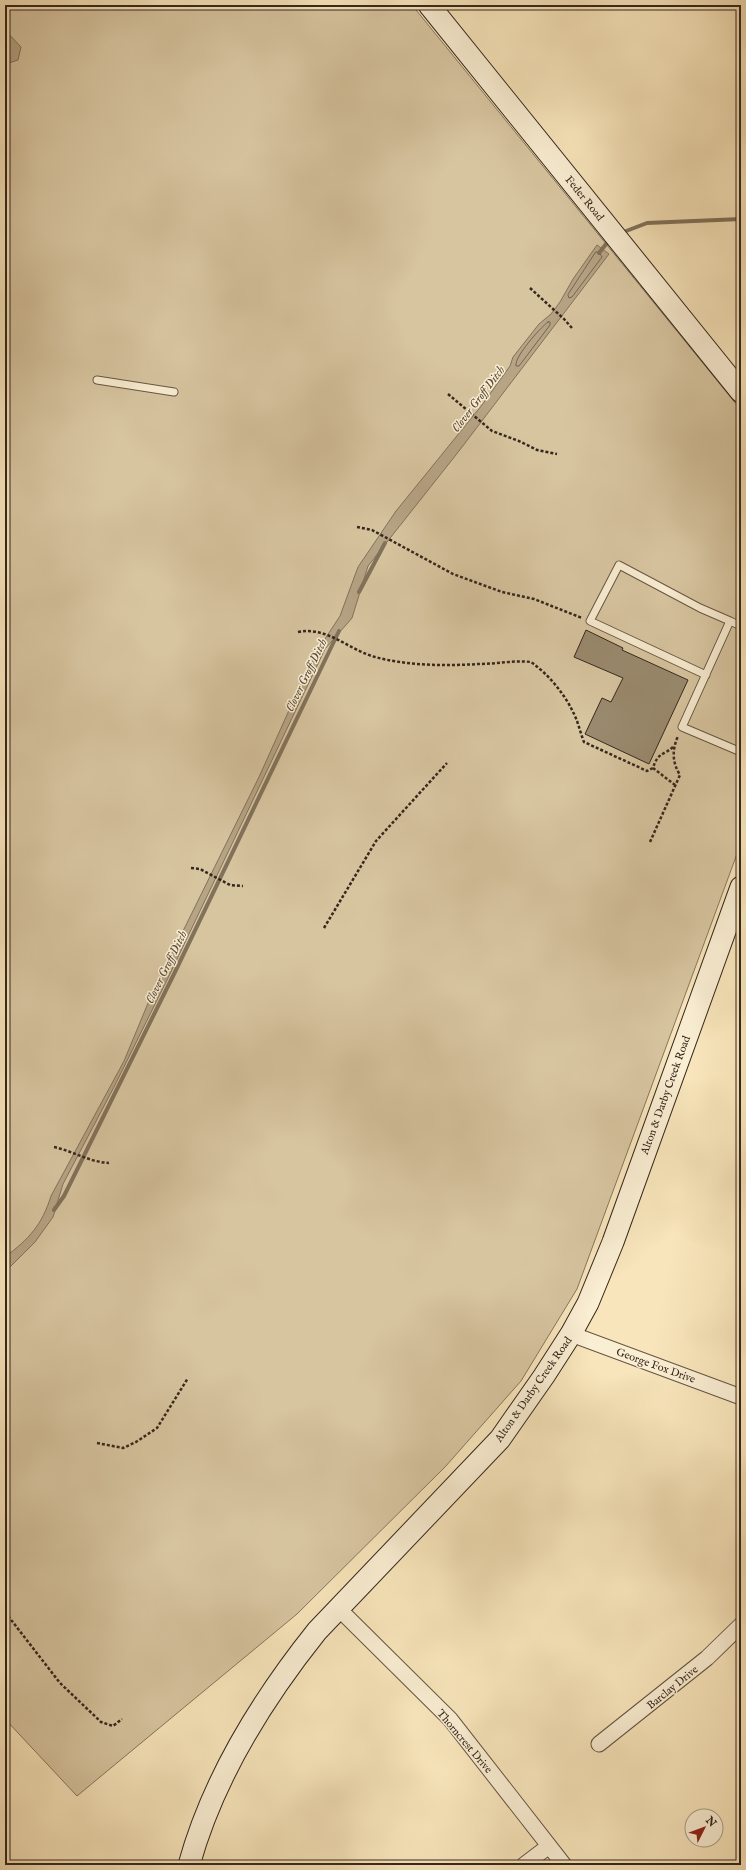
<svg xmlns="http://www.w3.org/2000/svg" width="746" height="1870" font-family="'IM FELL English',serif">
<style>
.green{fill:#d7c5a0;stroke:#86765e}
.water{fill:#b6a485;stroke:#82725b}
.lines{fill:none;stroke-linecap:round;stroke-linejoin:round}
.shore{stroke:#766651;stroke-width:1}
.stream{stroke:#82725b;stroke-width:4}
.building{fill:#9a8a6f;stroke:#35271d}
.lane-casing{stroke:#665644;stroke-width:9}
.street-casing{stroke:#665644;stroke-width:17}
.secondary-casing{stroke:#35271d;stroke-width:23}
.path{stroke:#35271d;stroke-width:2.5;stroke-dasharray:3 2;stroke-linecap:butt}
.lane{stroke:#faeed3;stroke-width:7}
.street{stroke:#faeed3;stroke-width:15}
.secondary{stroke:#faeed3;stroke-width:21}
.labels{text-anchor:middle;stroke-width:3;stroke-linejoin:round;paint-order:stroke}
.street-label{font-size:11px;fill:#35271d;stroke:#faeed3}
.water-label{font-size:12px;font-style:italic;fill:#5c4c3c;stroke:#faeed3}
</style>
<rect width="100%" height="100%" fill="#f8e5bb"/>
<filter id="stains"><feTurbulence type="fractalNoise" baseFrequency=".005" numOctaves="4"/><feColorMatrix values="0 0 0 0 .2 0 0 0 0 .09 0 0 0 0 .02 0 0 0 .5 -.17"/></filter>
<radialGradient id="worn" r=".72"><stop offset=".6" stop-color="#630" stop-opacity="0"/><stop offset="1" stop-color="#630" stop-opacity=".3"/></radialGradient>
<path class="green" d="M5,5H412L741,410V843L577,1289L521,1381L445,1467L297,1614L77,1796L5,1719Z"/>
<path class="water" d="M5,30L21,47L18,60L9,63H5Z
M597,245L609,254L459,451L368,566L352,618L325,649L168,978L114,1087L63,1184L53,1217L35,1242L5,1272V1257C29,1239 42,1225 51,1196L124,1061L151,996L259,777L300,686L321,645L340,616L358,567L396,511L482,405L510,366L513,357L539,324L551,314L560,302L573,279Z"/>
<g class="lines">
<path class="shore" d="M596,252H599L602,257L572,297L569,298L568,295Z
M548,322H550V325L519,366H516C514,357 540,328 548,322Z"/>
<path class="stream" d="M621,233L647,223L741,219
M599,253L610,239
M359,592L385,543
M54,1210L64,1196L175,972L339,631"/>
</g>
<path class="building" d="M586,630L623,648L622,650L688,680L649,764L585,734L602,698L611,702L623,678L574,657Z"/>
<g class="lines">
<defs>
<path id="lane" d="M97,380L174,392
M741,626L730,621L682,727L741,752
M706,675L590,621L619,565L700,608L730,621"/>
<path id="street" d="M571,1334L741,1397
M339,1609L450,1719L564,1865
M599,1744L707,1658L741,1625
M524,1865L549,1846"/>
<path id="secondary" d="M429,5L741,392
M189,1865C213,1778 261,1701 317,1631L500,1439L544,1376L571,1334L588,1303L613,1242L741,887"/>
</defs>
<use href="#lane" class="lane-casing"/>
<use href="#street" class="street-casing"/>
<use href="#secondary" class="secondary-casing"/>
<path class="path" d="M530,288L564,319L572,328
M448,394L492,431L519,441L537,450L557,454
M357,527L372,530L453,574L502,592L534,599L582,618
M298,632C327,626 349,650 375,657C409,666 445,666 479,664C497,664 514,660 531,662C548,674 564,693 573,712C578,721 580,732 584,742L647,771L653,768
M673,747C663,756 658,752 653,768L675,785
M650,842L680,775C672,762 672,750 678,736
M191,868L200,869L230,885L243,886
M324,928L376,841L447,763
M54,1147C73,1151 89,1162 109,1163
M97,1443L123,1448L136,1442L157,1428L188,1378
M5,1612L60,1683L101,1722L113,1726L122,1719"/>
<use href="#lane" class="lane"/>
<use href="#street" class="street"/>
<use href="#secondary" class="secondary"/>
</g>
<g class="labels">
<g class="street-label">
<text transform="translate(585 198) rotate(51)" y="4">Feder Road</text>
<text transform="translate(665 1095) rotate(-70)" y="4">Alton &amp; Darby Creek Road</text>
<text transform="translate(656 1365) rotate(20)" y="4">George Fox Drive</text>
<text transform="translate(533 1389) rotate(-55)" y="4">Alton &amp; Darby Creek Road</text>
<text transform="translate(672 1687) rotate(-39)" y="4">Barclay Drive</text>
<text transform="translate(465 1741) rotate(50)" y="4">Thorncrest Drive</text>
</g>
<g class="water-label">
<text transform="translate(478 399) rotate(-53)" y="4">Clover Groff Ditch</text>
<text transform="translate(306 675) rotate(-64)" y="4">Clover Groff Ditch</text>
<text transform="translate(166 967) rotate(-64)" y="4">Clover Groff Ditch</text>
</g>
</g>
<rect width="746" height="1870" fill="none" stroke="#f8e5bb" stroke-width="20"/>
<rect x="6" y="6" width="734" height="1858" fill="none" stroke="#35271d" stroke-width="2"/>
<rect x="10" y="10" width="726" height="1850" fill="none" stroke="#35271d"/>
<g transform="translate(704 1828) rotate(48)"><circle r="19" fill="#faeed3" stroke="#ab9e8a"/>
<path d="M0-3L7 15L0 10L-7 15Z" fill="#8f2418"/>
<text y="-6" font-size="11" font-weight="bold" text-anchor="middle" fill="#35271d">N</text>
</g>
<rect width="100%" height="100%" filter="url(#stains)"/>
<rect width="100%" height="100%" fill="url(#worn)"/>
</svg>
